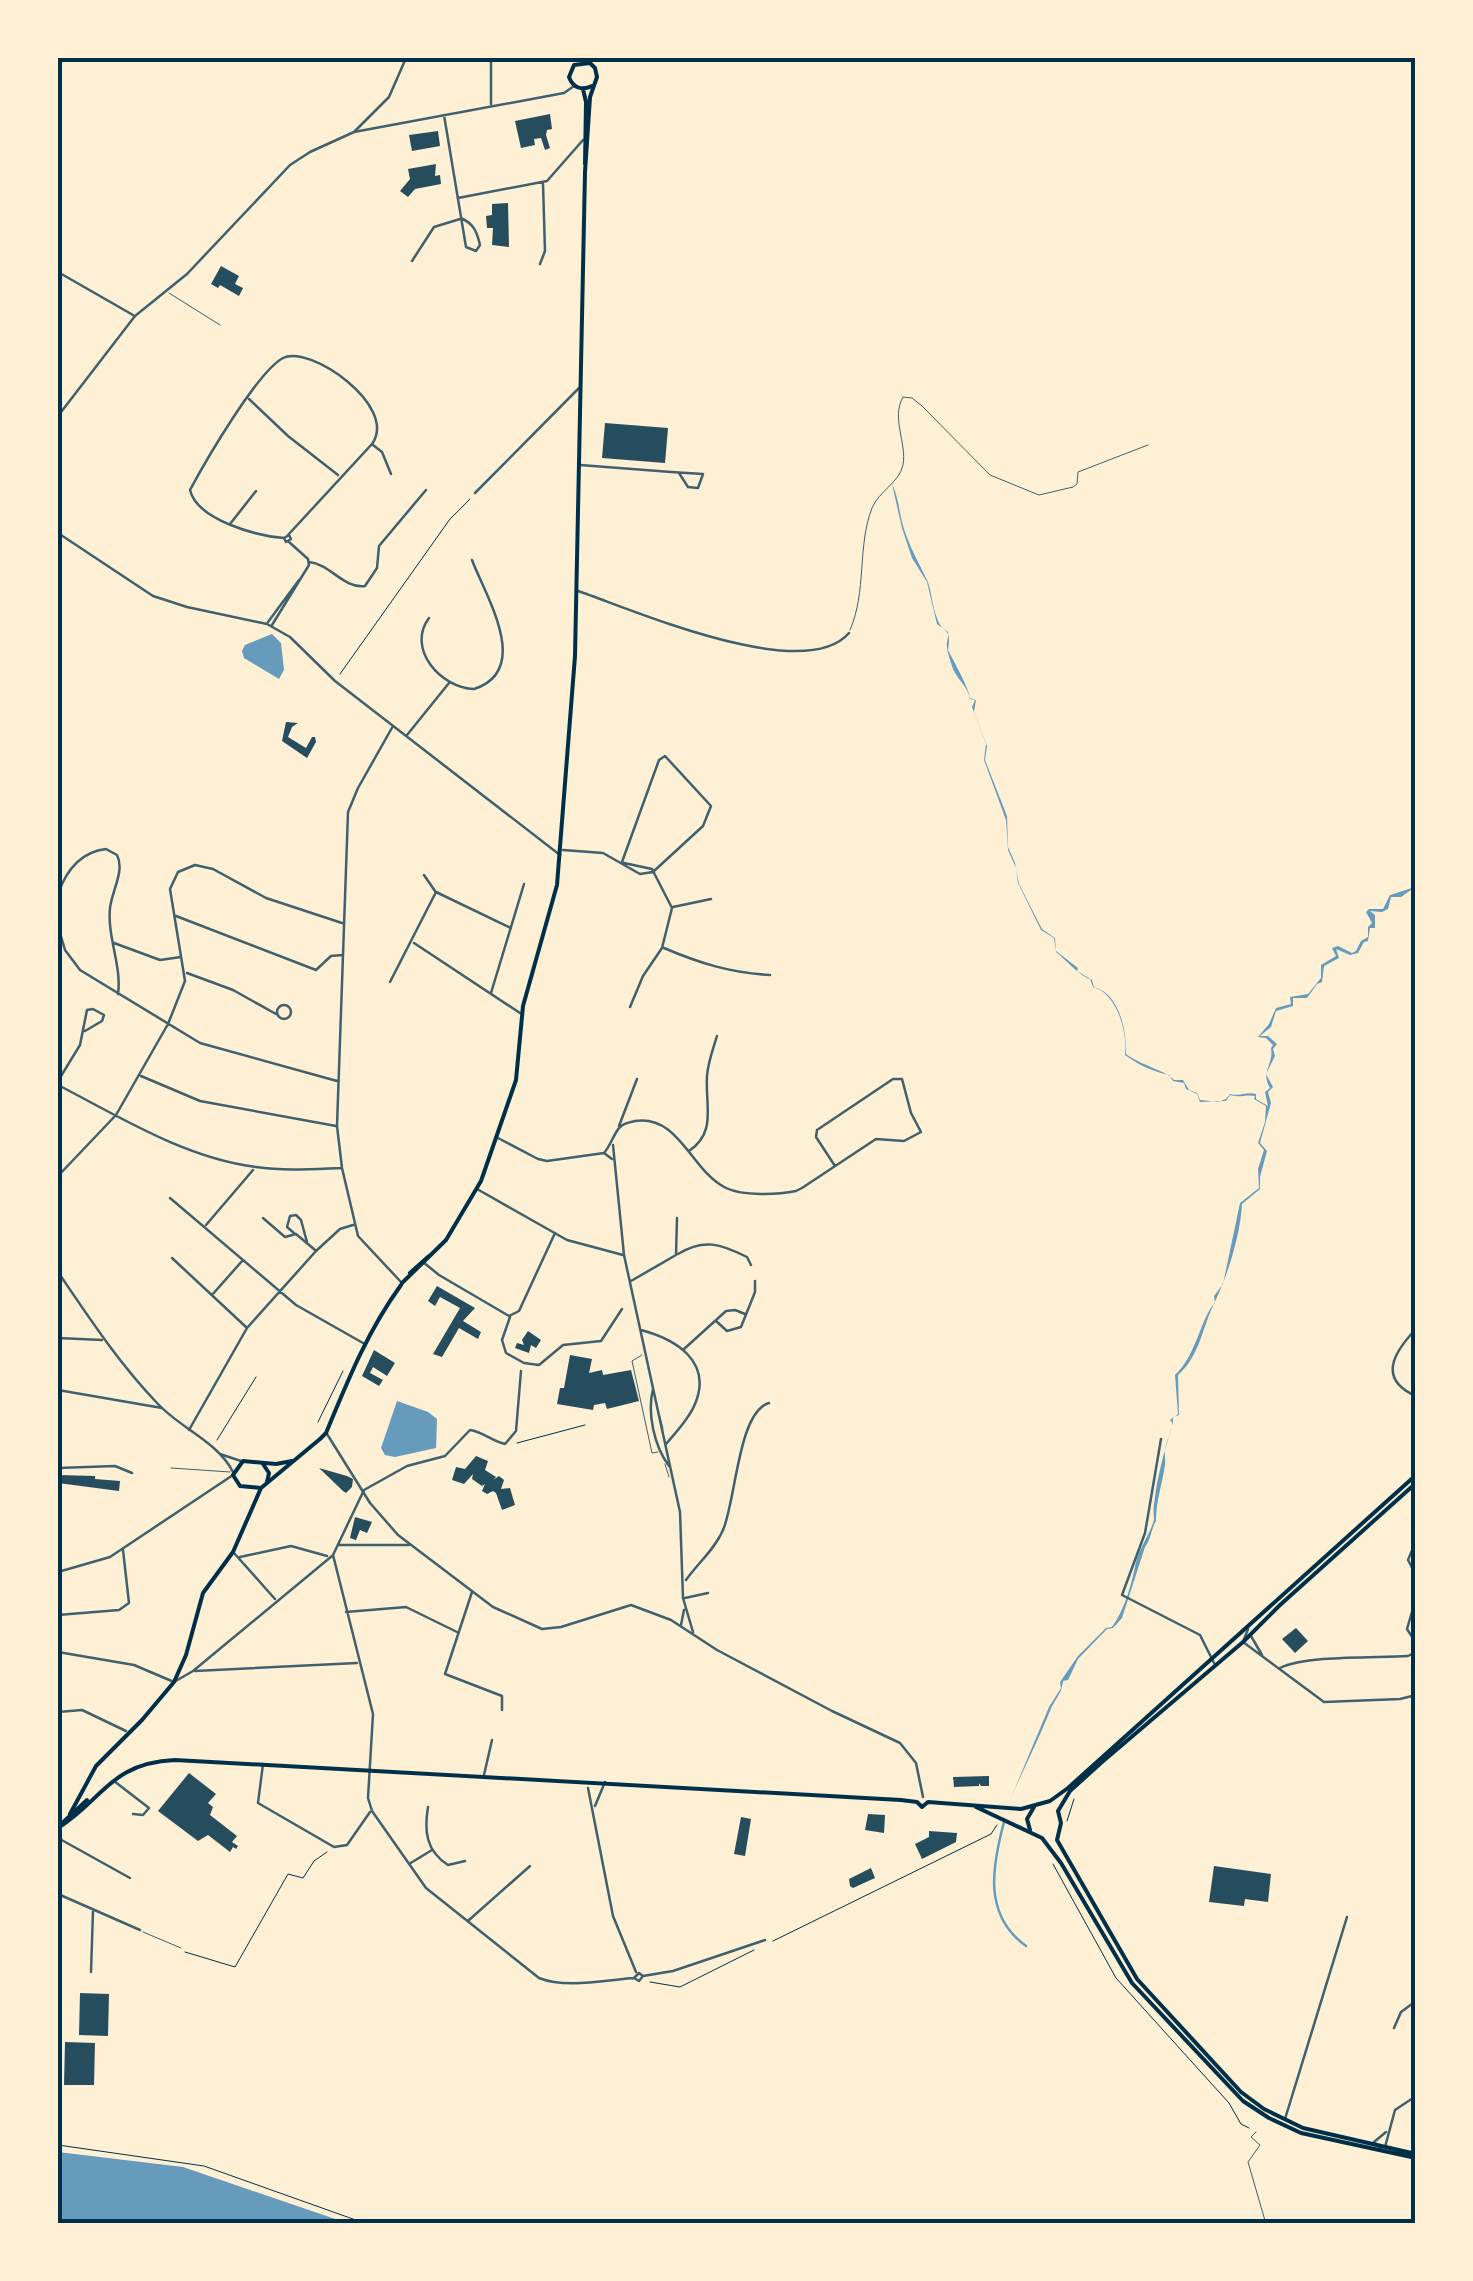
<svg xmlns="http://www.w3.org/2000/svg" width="1473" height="2281" font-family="Overpass,sans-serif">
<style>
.water{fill:#669bbc}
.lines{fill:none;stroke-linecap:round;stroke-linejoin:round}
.stream{stroke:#669bbc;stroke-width:2.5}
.building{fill:#264d5e}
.path{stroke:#003049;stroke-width:1}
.service{stroke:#3f606c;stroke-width:1}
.minor{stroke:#3f606c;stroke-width:2.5}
.tertiary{stroke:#3f606c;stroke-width:2.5}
.secondary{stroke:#003049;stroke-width:4}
.primary{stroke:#003049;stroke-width:4}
.neatline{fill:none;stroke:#003049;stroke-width:4}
</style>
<rect width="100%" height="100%" fill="#fdf0d5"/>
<path class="water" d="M892,484C899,498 899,514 904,529C910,548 919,563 927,580C932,592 932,606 937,618C943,636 952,625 948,650C953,660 969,688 970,698L976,700L974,712L987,746L985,760L1007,816L1008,847L1015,863L1019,884L1042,929L1055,938L1056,951L1078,968L1077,971L1092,980L1094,987C1119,993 1127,1031 1126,1054C1138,1064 1167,1071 1174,1080H1183L1189,1090L1197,1093L1200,1100L1218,1102L1226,1099L1230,1094C1239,1097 1247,1091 1256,1094V1099L1268,1106L1265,1092L1270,1088C1260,1071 1274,1065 1271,1048L1273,1045L1266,1038L1258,1037L1269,1024L1276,1008L1291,1004L1290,997L1308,994L1321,978V965L1336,956L1332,948L1338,946L1352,953L1356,951L1361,941L1368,937V927L1372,923L1366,912L1369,909H1383L1390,895L1415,887L1401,897H1391L1388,909L1382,912L1370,911L1375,915V928H1370L1368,941L1364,942L1358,953L1350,955L1336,949L1339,958L1324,966L1322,982L1317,984L1307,998H1293V1006L1276,1011L1271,1027L1260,1036H1268L1277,1044L1273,1049L1275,1056L1266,1074L1273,1087L1268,1092L1271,1103L1260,1143L1267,1151L1260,1177V1189L1242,1204C1240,1239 1226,1279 1213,1306C1202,1329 1199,1357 1178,1375L1179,1415L1173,1417C1174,1429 1167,1438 1165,1449C1164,1454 1166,1460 1165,1465C1162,1485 1156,1501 1156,1521C1151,1529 1151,1540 1145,1547L1122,1618L1113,1628L1107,1629L1078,1659L1068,1680L1063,1681C1062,1694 1054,1700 1050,1711C1038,1741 1023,1770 1010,1800L1049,1707L1061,1688L1060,1682L1078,1656L1106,1628L1112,1627C1125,1609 1132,1583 1136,1562C1140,1547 1150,1534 1154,1520C1154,1519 1153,1506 1154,1505C1157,1477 1164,1451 1173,1424L1170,1420L1178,1414L1175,1375C1197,1355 1201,1316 1215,1303L1214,1296L1223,1284L1240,1203L1259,1188L1258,1169L1264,1150L1258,1143L1265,1122L1266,1106L1254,1099L1255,1096C1246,1094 1239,1098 1230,1095L1226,1101L1200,1102L1197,1094L1186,1089L1184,1083L1173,1081L1169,1075C1151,1071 1139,1065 1125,1055C1128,1033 1117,993 1093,987L1090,979C1081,977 1065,959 1056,952L1054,938L1041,930L1018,883L1016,868L1008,850L1006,820L984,760L986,744L972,707L975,700L970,699C968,687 959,681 954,671C952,667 947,651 947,647C946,642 949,637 948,632L937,624L927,582L912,558L902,528Z
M272,634L281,643L284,670L279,679L244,658L242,651L245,645Z
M397,1401L428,1412L437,1419L436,1448L395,1457L385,1455L381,1448Z
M58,2152L183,2167L347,2223H58Z"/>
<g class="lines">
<path class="stream" d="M1004,1822C992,1867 983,1915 1026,1946"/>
</g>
<path class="building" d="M550,114L552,129L547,130L546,135L550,148L545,150L541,138L534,139L535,145L521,148L515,121Z
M438,131L440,146L412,151L409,135Z
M436,164L435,176L440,175L441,184L415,189L408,197L400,191L410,179L408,169Z
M508,203L509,247L492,245L493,228H487L486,216L492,215V204Z
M221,266L239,276L235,284L243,288L239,296L220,285L218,288L211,284Z
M605,423L668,428L665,463L602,458Z
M286,722L298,723L292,727L288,737L306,748L312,737H315L316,742L307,758L282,741Z
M437,1286L475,1308L463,1321L481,1332L478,1339L459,1328L442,1357L433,1354L460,1308L440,1297L435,1306L428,1301Z
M528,1331L541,1340L536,1348L531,1345L529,1353L515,1348L517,1343L524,1345L522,1340Z
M374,1350L395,1363L387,1376L373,1367L370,1373L383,1380L379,1386L362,1376Z
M570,1355L592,1359L589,1373L602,1370L603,1375L631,1370L639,1401L607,1409L605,1403L594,1405L593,1410L557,1404L560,1388H564Z
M476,1456L488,1461L485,1470L496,1477L493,1480L499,1476L504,1480L501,1489L510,1488L515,1505L502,1510L496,1493L493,1491L487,1494L482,1491L485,1484L482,1486L472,1479L473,1474L464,1484L452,1480L456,1467L465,1469Z
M319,1468L347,1476L353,1479L352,1487L346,1493L343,1491Z
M58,1475L95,1476V1479L120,1481L119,1491L58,1483Z
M355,1517L372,1522L367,1533L360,1530L356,1540L350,1538Z
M1296,1628L1308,1641L1295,1653L1282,1639Z
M189,1773L216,1794L208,1803L213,1807L210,1815L237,1836L232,1842L238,1846L236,1849L233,1847L230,1852L208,1835L198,1841L158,1811Z
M989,1776V1786H981L979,1783V1786L954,1787L953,1777Z
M868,1814L885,1815L884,1833L865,1830Z
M741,1817L751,1819L745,1856L734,1854Z
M929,1831L957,1833L956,1842L922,1859L915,1844L929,1837Z
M1214,1866L1271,1874L1268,1902L1245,1899L1244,1906L1209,1902Z
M871,1868L875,1878L853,1888L850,1886L849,1879Z
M80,1993L109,1994L108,2036L79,2035Z
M65,2042L95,2043L94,2085H64Z"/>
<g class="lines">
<path class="path" d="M340,674L450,519L470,499
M318,1422L343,1371
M217,1440L256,1377
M517,1443L585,1425
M1067,1821L1074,1799
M1053,1864L1116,1978L1229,2103L1241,2124L1249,2128
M773,1941L991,1834L997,1825
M185,1952L235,1967L288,1874L303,1878L314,1861L327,1852
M650,1982L680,1987L754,1950
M58,2145L204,2166L367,2224"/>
<path class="service" d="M169,293L220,325
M850,630C867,591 857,547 872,508C879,491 899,483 903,465C907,443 891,418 903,397L912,398L922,406L990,475L1039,495L1073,487L1077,484L1078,472L1148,445
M642,1355L632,1361L652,1453L658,1452
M660,1417L663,1429
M665,1464L669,1477
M171,1468L230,1472
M143,1932L181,1948
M1256,2132L1251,2137L1260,2145L1248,2162L1266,2224"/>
<path class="minor" d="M491,104V58
M444,115L466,247L476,251L480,245C477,232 474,224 461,218
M354,132L389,97L406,58
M458,198L547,181L583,140
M412,261L434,227L460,219
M540,264L545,251L543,184
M58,272L133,315
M249,399L288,436L338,475
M58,416L135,316L187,274L290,165L310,152L354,132L564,93L574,86
M373,445L382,452L391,474
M580,465L671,472L703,474L698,488L688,487L679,473
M475,493L579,388
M230,524L256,491
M58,533L153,596L187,607L267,624L290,637L335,681L560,855
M289,535L291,539L286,542L284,538Z
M284,538C257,536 197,520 190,490C205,462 257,372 283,358C309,344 399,406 372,444L288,535
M309,562C330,564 344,589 365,586L377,568L379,546L426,490
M578,591C634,610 804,685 849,633
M429,618C406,649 441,688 474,689C533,670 485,595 472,560
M268,622L299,580
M272,625L309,565L308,559L289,542
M393,726L358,788L348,812L337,1126L342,1168L358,1236L401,1282
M407,735L449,683
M563,850L603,853L640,874L653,872
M622,862L659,760L665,756L711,806L703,826L654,871
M624,863L652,869L672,908L662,948L643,976L630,1007
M424,875L435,891
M58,894C66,871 80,852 106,849L117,855C125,871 112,890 110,908C107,937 122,966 118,994
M673,907L711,899
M176,916L316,970L331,956L342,955
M58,926L65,950L80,970L200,1043L337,1081
M114,943L160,960L181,957
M414,943L520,1013
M664,948C699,963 731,973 770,975
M187,973L233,990L276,1014
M390,982L436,892L511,928
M491,993L524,884
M277 1012a7 7 0 1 1 14 0a7 7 0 1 1-14 0Z
M141,1076L200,1101L336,1126
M58,1081L80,1045L87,1010L93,1009L104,1015L102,1021L85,1031
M58,1085C120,1117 185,1158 256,1167C284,1171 313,1169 341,1168
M619,1126L637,1079
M498,1138L538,1159L547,1161L604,1153L612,1159
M613,1145L624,1255L680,1512L683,1598L693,1632
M689,1151C717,1132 705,1106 707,1076C708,1062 713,1049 717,1036
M604,1153C611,1145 614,1133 620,1127C624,1123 630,1122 635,1121C679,1114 691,1171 726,1188C743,1196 777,1195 796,1191L802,1188L876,1139L904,1141L921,1132L911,1113L902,1079H893L817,1130L816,1137L835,1166
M58,1176L116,1115L168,1024L185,981L170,889L178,872L195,865L213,869L266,898L342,923
M477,1189L567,1240L623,1255
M170,1198L296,1305L363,1343
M263,1218L285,1237L296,1234L315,1250
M206,1225L253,1170
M294,1233L287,1227L290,1216L296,1215L301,1220L307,1242
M678,1254C704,1238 721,1244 747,1257L751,1265
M172,1258L246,1327
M423,1262L439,1275L509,1316L519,1311L555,1233
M631,1281L676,1255L677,1218
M212,1295L243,1260
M510,1317L502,1340L506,1353L524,1363L539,1365L563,1345L601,1341L622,1309
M716,1321L727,1331L741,1327L755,1292V1281
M1416,1329C1394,1352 1377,1379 1416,1396
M641,1330C675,1339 713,1361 695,1404C689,1419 676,1432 666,1444
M58,1338L102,1340
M684,1349L726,1311L735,1310L745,1314
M521,1371L516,1431L505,1444C492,1441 483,1432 470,1430L445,1456L407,1466L364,1490L333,1555L373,1714L368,1798L372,1811L426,1888L539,1978C566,1989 605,1980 634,1978L639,1973L643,1976L639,1981L634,1978
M653,1389C647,1413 654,1446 669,1466
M58,1390L162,1408
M189,1430L247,1328L316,1251L340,1229L353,1225
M1161,1439L1145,1533L1122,1595L1200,1635L1214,1663
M58,1468L115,1466L132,1473
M1416,1541L1408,1560L1416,1575
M339,1545H409
M234,1553L275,1599
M240,1557L291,1546L327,1556
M686,1580C698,1563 715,1549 723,1530C736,1500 738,1412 769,1403
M472,1592L445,1674L502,1696V1710
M685,1598L708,1593
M1416,1598L1407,1629L1416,1643
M346,1612L406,1607L457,1632
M58,1615L119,1610L129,1603L123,1550
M681,1625L684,1610
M1248,1629L1243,1642L1324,1702L1400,1699L1416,1695
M1251,1636L1262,1655
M58,1652L134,1665L174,1682L193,1671L332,1556
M1280,1668C1306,1655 1375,1658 1408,1656L1416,1652
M195,1671L357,1663
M58,1712L82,1710L126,1731
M263,1764L258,1803L334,1847L347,1845L370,1812
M484,1775L492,1740
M114,1781L149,1808L143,1815L133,1814
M588,1788L613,1916L636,1972
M595,1806L605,1782
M428,1807C424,1831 426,1851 448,1865L465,1861
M58,1838L130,1878
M409,1864L432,1850
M58,1894L140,1930
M469,1920L530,1866
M91,1972L93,1911
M643,1976L673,1971L765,1940
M1394,2028L1401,2012L1416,2001
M1285,2119L1347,1917
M1385,2147L1395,2110L1416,2096
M1381,2149L1374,2142L1386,2132"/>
<path class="tertiary" d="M58,1272C90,1319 118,1362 158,1404C180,1428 218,1442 233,1472
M327,1434L370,1503L398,1535L493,1607L542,1629L561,1627L631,1605L671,1620L717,1650L832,1711L900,1743L916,1763L923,1797
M220,1454L241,1461
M58,1572L110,1557L233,1475"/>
<path class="secondary" d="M583,89L586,102L585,164
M410,1273L429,1256
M402,1283L446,1240L481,1181L516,1080L523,1006L557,885L575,656L585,172L590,97L597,77L595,68L590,63L574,65L569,77C573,88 582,91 592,86
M292,1461L276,1464L243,1461L233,1475L240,1486L261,1488L320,1439L326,1433C348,1380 367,1332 401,1285
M263,1464L269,1473L267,1482
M70,1814L96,1766L142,1720L174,1682L186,1655L203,1593L233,1552L261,1488"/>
<path class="primary" d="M976,1807L1042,1838L1061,1863L1132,1983L1243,2101L1269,2118L1301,2133L1416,2158
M1058,1811L1061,1823L1057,1840L1137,1979L1241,2092L1264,2109L1303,2128L1416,2154
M1058,1811L1070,1791L1102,1762L1243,1642L1280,1605L1416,1483
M58,1827L87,1800
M58,1828C104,1799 110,1763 175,1760L901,1800L917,1802L922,1807L928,1802L1021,1809L1050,1801L1068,1788L1416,1475
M1030,1830L1027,1819L1034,1807"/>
</g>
<rect width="1473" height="2281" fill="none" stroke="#fdf0d5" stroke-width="120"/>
<rect x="60" y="60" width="1353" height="2161" class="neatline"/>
</svg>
